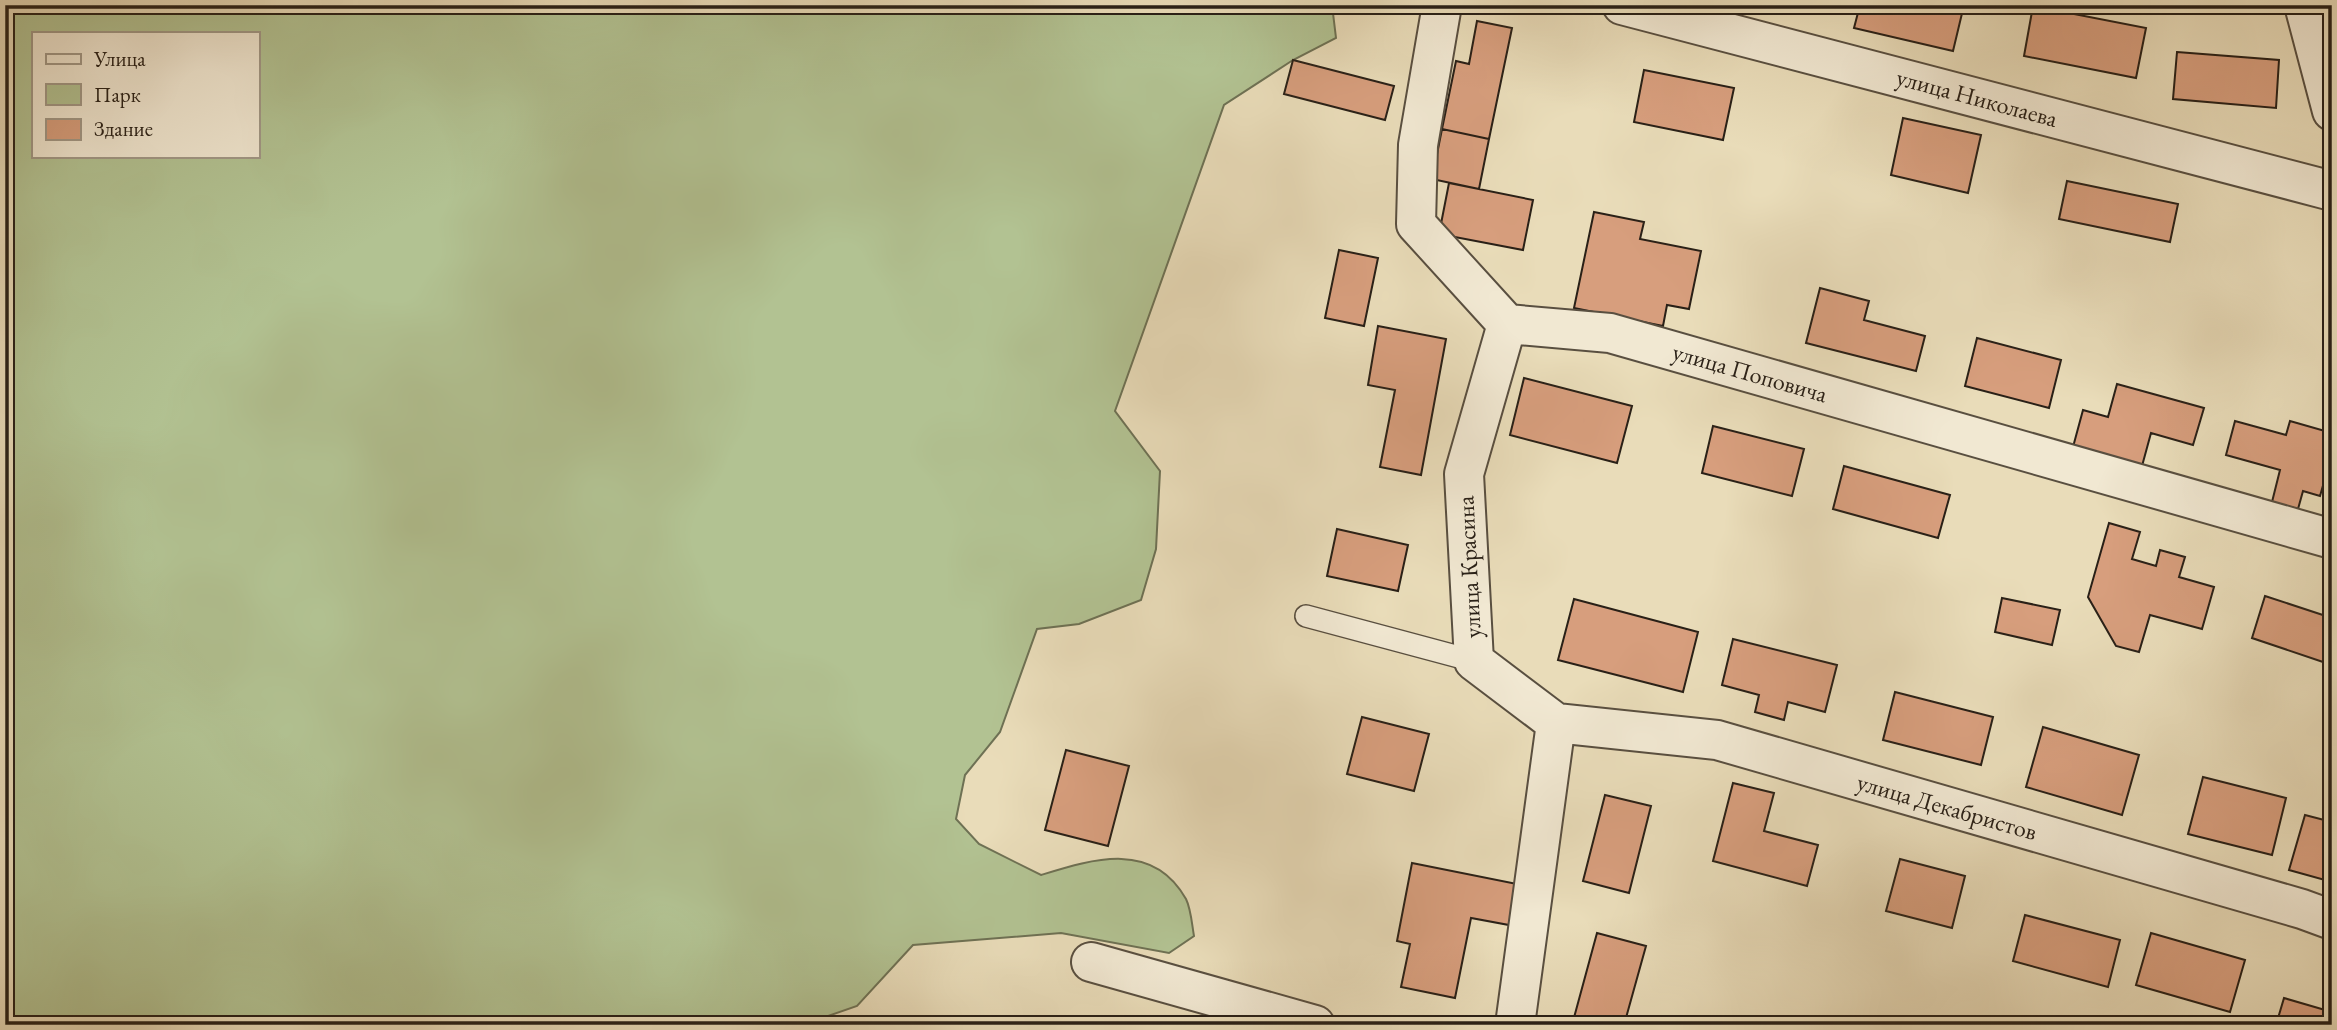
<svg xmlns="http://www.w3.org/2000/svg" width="2337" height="1030" font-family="'EB Garamond',serif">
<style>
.green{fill:#b2c292;stroke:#6e7154;stroke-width:2;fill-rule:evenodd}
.building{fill:#d79e7d;stroke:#292017;stroke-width:2}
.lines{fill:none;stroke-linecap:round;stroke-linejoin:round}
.lane-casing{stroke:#594f40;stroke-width:24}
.street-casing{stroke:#594f40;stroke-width:42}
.lane{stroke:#f1e8d2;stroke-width:21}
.street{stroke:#f1e8d2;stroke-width:38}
.labels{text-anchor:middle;stroke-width:5;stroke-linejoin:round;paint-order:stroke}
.street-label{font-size:24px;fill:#292017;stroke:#f1e8d2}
</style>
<rect width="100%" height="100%" fill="#e9dcb9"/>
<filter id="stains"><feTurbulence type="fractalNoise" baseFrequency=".00286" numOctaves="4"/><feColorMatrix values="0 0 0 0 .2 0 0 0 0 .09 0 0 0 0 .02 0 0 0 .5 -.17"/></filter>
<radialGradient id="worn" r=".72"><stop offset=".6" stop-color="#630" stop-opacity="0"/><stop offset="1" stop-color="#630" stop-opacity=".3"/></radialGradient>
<path class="green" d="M5,5H1332L1336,38L1293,60L1224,105L1115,411L1160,471L1156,549L1141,600L1079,624L1037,629L1000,732L965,775L956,819L979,844L1041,875C1093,859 1153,840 1186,899C1191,909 1192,925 1194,936L1169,953L1061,933L913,945L857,1006L802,1025H5ZM33,33H257V156H33Z"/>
<path class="building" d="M1860,5H1964L1953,51L1854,28Z
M2033,6L2146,28L2136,78L2024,56Z
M1477,21L1512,28L1489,139L1442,129L1456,61L1469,64Z
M2177,52L2279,60L2276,108L2173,99Z
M1293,60L1394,86L1385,120L1284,94Z
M1644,70L1734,88L1723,140L1634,122Z
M1903,118L1981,135L1968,193L1891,175Z
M1442,129L1489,139L1479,189L1432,179Z
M2067,181L2178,204L2170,242L2059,219Z
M1449,183L1533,200L1523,250L1439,234Z
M1594,212L1644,222L1640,239L1701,251L1689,309L1667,305L1663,326L1574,308Z
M1339,250L1378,258L1364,326L1325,318Z
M1820,288L1869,301L1864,320L1925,336L1916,371L1806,343Z
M1378,326L1446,339L1421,475L1380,467L1395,390L1368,385Z
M1977,338L2061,360L2049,408L1965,386Z
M1524,378L1632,406L1617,463L1510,435Z
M2117,384L2204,408L2193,445L2151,433L2142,466L2073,447L2083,410L2108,417Z
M2235,421L2286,435L2290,421L2332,433V454L2320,496L2303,491L2298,509L2272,502L2280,470L2226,455Z
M1713,426L1804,449L1792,496L1702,473Z
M1844,466L1950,495L1938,538L1833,509Z
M2109,523L2140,532L2132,559L2156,566L2160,550L2185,557L2179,577L2214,587L2202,629L2150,615L2139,652L2116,646L2088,597Z
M1337,529L1408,545L1398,591L1327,576Z
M2265,596L2332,618V665L2252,638Z
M2002,598L2060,610L2052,645L1995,632Z
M1574,599L1698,632L1683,692L1558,660Z
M1733,639L1837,665L1825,712L1788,702L1784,720L1755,712L1759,695L1722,685Z
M1895,692L1993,717L1981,765L1883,740Z
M1362,717L1429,734L1414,791L1347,774Z
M2043,727L2139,755L2122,815L2026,787Z
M1066,750L1129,766L1108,846L1045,830Z
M2203,777L2286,798L2272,855L2188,834Z
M1733,783L1774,793L1764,831L1818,845L1807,886L1713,861Z
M1605,795L1651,806L1629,893L1583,881Z
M2305,815L2332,822V882L2289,870Z
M1900,859L1965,876L1952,928L1886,911Z
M1412,863L1517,884L1509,925L1471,918L1455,998L1401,987L1410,944L1397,941Z
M2025,915L2120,940L2108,987L2013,961Z
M1597,933L1646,946L1624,1025H1572Z
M2151,933L2245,960L2230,1012L2136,985Z
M2284,998L2332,1012V1025H2276Z"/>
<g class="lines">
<defs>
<path id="lane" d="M1306,616L1474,661"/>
<path id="street" d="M1442,5L1418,145L1416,224L1507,324L1610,333L2332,539
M1622,5L2332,191
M2304,5L2332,111
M1507,324L1464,474L1474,661L1556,723L1515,1025
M1556,723L1717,740L2302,909L2332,920
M1091,962L1315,1025"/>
</defs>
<use href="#lane" class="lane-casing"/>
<use href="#street" class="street-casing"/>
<use href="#lane" class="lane"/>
<use href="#street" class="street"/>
</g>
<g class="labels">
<g class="street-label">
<text transform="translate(1977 98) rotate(15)" y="8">улица Николаева</text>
<text transform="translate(1750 373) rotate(16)" y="8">улица Поповича</text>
<text transform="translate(1469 567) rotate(-93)" y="8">улица Красина</text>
<text transform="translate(1947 807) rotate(16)" y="8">улица Декабристов</text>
</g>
</g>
<rect width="2337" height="1030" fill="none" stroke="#e9dcb9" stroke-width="28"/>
<rect x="7" y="7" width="2323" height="1016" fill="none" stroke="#292017" stroke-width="3.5"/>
<rect x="14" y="14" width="2309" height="1002" fill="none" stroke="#292017" stroke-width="2"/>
<rect x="32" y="32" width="228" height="126" fill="#f1e8d2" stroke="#a19887" stroke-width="2"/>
<rect x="46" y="54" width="35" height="10" fill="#f1e8d2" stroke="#a19887" stroke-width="2"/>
<text x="94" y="66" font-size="21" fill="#292017">Улица</text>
<rect x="46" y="84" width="35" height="21" fill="#b2c292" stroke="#a19887" stroke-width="2"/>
<text x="94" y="102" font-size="21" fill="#292017">Парк</text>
<rect x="46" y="119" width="35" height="21" fill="#d79e7d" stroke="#a19887" stroke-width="2"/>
<text x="94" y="136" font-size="21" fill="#292017">Здание</text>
<rect width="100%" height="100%" filter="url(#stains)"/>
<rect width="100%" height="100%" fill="url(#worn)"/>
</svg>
